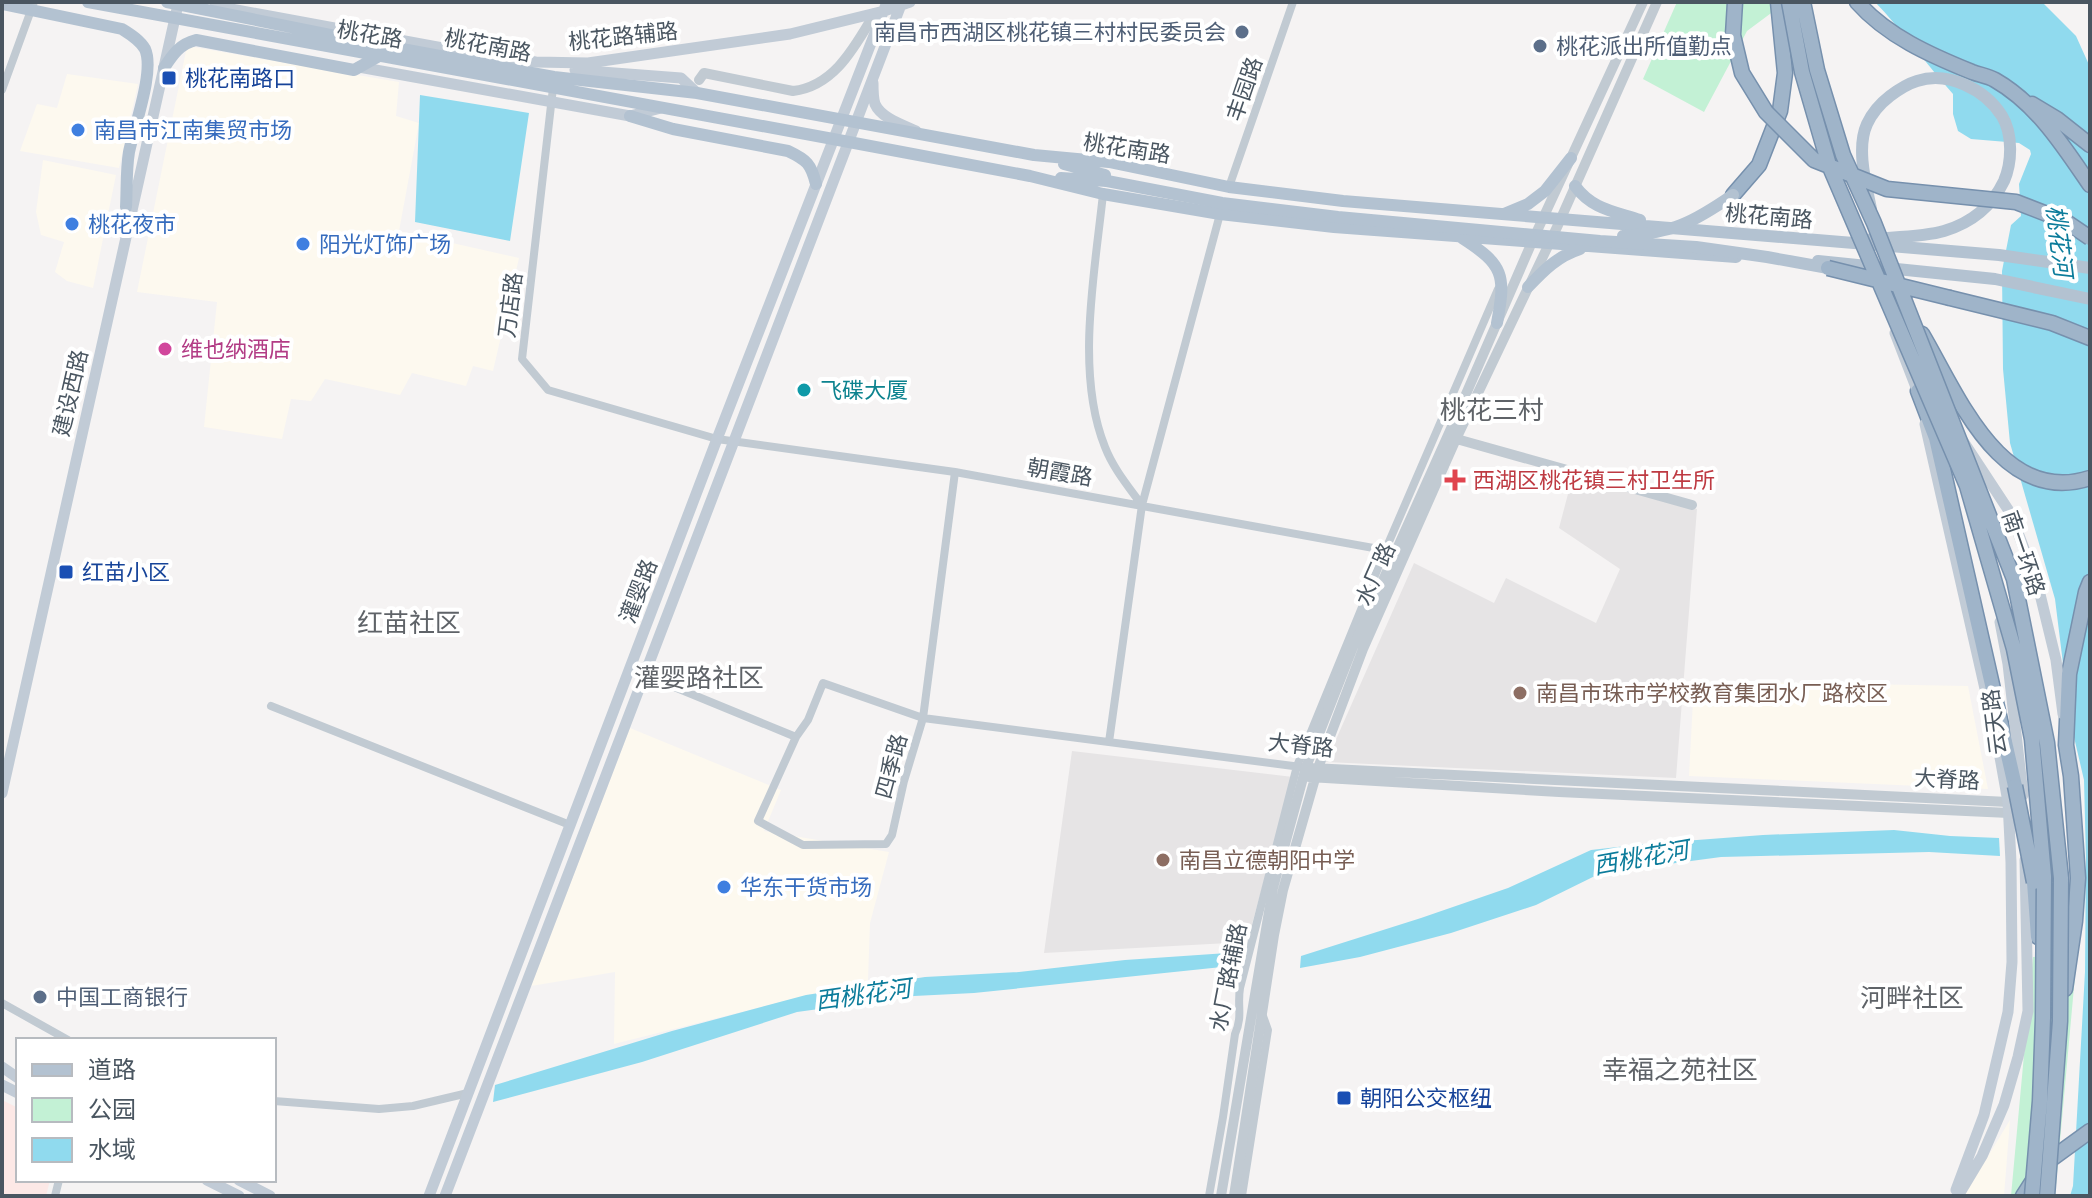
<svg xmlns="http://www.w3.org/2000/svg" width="2092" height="1198" font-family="Manrope,'Noto Sans SC',sans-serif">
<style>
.commercial{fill:#fdf9ef}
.education{fill:#e6e4e5}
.medical{fill:#fce8e6}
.green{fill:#c3f1d5}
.water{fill:#90daee}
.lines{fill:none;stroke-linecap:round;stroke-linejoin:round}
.trunk-casing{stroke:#7690ad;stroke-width:17}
.minor{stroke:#c1cad2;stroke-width:8}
.tertiary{stroke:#c1cad2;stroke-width:10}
.secondary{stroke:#c1cbd6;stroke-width:11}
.primary{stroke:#b3c2d1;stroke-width:12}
.trunk{stroke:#9fb4c9;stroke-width:14}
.trunk-bridge-casing{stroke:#7690ad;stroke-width:17;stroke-linecap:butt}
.primary-bridge{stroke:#b3c2d1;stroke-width:12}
.trunk-bridge{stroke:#9fb4c9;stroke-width:14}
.service-dot{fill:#5c6f8a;stroke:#fff;stroke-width:3}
.transit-dot{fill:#1a4fb4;stroke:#fff;stroke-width:3}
.shop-dot{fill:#3f7fe0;stroke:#fff;stroke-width:3}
.hotel-dot{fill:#d1479c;stroke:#fff;stroke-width:3}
.culture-dot{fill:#0f9aa8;stroke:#fff;stroke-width:3}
.health-dot{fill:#e0444e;stroke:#fff;stroke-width:3}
.education-dot{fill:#8d6e63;stroke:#fff;stroke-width:3}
.labels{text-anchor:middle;stroke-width:8;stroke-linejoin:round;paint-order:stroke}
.service-label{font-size:22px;fill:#4e5e75;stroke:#fff;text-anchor:start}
.street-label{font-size:22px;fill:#4a5661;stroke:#fff}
.transit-label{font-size:22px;fill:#164399;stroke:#fff;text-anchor:start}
.shop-label{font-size:22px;fill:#366cbe;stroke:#fff;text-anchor:start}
.hotel-label{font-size:22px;fill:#b23c85;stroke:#fff;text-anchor:start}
.culture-label{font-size:22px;fill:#0d838f;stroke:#fff;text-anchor:start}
.health-label{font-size:22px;fill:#be3a42;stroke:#fff;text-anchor:start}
.education-label{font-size:22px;fill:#785e54;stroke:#fff;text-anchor:start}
.water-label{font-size:24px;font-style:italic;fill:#0c7c9b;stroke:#fff}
.quarter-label{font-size:26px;fill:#5f6368;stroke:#fff}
</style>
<rect width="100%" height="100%" fill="#f5f3f3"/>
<path class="commercial" d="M187,46L399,82L396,116L419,123L399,231L519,258L493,371L473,366L466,386L412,373L400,395L325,379L311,401L291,399L282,439L204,427L217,302L137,292Z
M67,74L138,84L119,168L20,151L37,104L57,108Z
M43,160L116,175L93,288L67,281L55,272L64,242L41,235L36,212Z
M1694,681L1968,686L1988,789L1689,776Z
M630,728L781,790L764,831L889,852L870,923L868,980L614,1044L615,972L531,986Z
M2010,1120L2004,1196H1964Z"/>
<path class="education" d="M1573,475L1697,509L1676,778L1326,762L1414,563L1494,603L1506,578L1596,623L1620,569L1559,528Z
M1072,751L1293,777L1247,942L1044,953Z"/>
<path class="medical" d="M2,1100L18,1108V1180H50L46,1196H2Z"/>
<path class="green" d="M1677,2H1786L1747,31L1704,112L1643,79Z
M2077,954L2055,1196H2011L2033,957Z"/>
<path class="water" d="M1875,2H2042L2076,36L2090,67V1196H2070L2073,1186L2085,972L2086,859L2084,780L2070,720L2055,599L2010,443L2003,369L2002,271L2011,225L2021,216L2019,184L2031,154L2030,150L2019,143L1971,139L1958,131L1953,114V94C1926,64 1903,31 1875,2Z
M420,95L529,113L510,241L415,222Z
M1894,830L1950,836L1999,838L2000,856L1929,852L1721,857L1601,873L1536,905L1451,933L1360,957L1300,968L1301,956L1421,918L1508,888L1591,850L1644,844L1763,835Z
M1242,952L1241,965L974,993L914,996L797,1012L642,1062L493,1102L495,1085L672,1031L806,995L925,977L1019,972L1125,960Z"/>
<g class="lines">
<defs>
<path id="trunk" d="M1857,2C1887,36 1930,55 1972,72C1980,75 1988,76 1995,80C2037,104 2064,147 2090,185
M2032,104L2057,119L2090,145
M1733,195L1759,165L1780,111L1785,73L1778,2
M1950,298L2052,323L2090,338
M1922,334C1958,395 2001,507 2090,478
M1918,391L1936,438L2015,786
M2034,882L2038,937
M2065,989L2075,921L2078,878L2071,776L2066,745L2069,674L2086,592L2090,582
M2023,1196L2043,1165L2090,1131"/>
</defs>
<use href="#trunk" class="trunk-casing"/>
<path class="minor" d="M553,88L522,359L548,390L717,439L955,472L1401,553
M2,90L34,2
M1229,187L1293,2
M1103,194C1095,271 1075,373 1105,447C1113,468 1128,486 1141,504
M645,675L796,737L808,720L823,683L923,718L1301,767
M271,706L570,825
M796,737L758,821L803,845L886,844L892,835L904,781L923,718L955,472
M1109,742L1142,505L1220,214
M2,1003L68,1040
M274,1101L379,1109L413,1106L468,1093
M55,1196L59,1180
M1209,1196L1223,1117L1235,1034C1243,1016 1237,1006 1240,988L1297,766L1385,551L1498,289
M1242,1196L1268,1030L1263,1016"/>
<path class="tertiary" d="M699,80L704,73L793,91C835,86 855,46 875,13
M1453,438L1692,505
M1311,768L2008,802
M1309,777L1559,792L2009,813
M1221,1196L1273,888L1306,767L1353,647L1453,424L1532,242L1643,2
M1234,1196L1274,935L1283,890L1318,768L1363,649L1456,439L1558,225L1657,2"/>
<path class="secondary" d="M215,6L486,56L536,62L588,63L790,34L884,11L910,2
M359,67L630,116L661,108
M575,70L681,78L697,93
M873,83C873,89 873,98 875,104C881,118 903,125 916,131
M1895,333L1919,395
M1925,424L1998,746L2008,802L2011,862L2012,962L2008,1012L1984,1115L1956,1190
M1963,441L2011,514L2038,586L2056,660L2063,714
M2000,622L2008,664L2023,795
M2,793L177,9
M2,1067L18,1078
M2,1085L18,1093
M207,1180L239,1196
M239,1180L270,1196
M429,1196L717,439L887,2
M445,1196L902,2
M1958,1196L1982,1156L2004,1105L2018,1057L2028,1011L2025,860"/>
<path class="primary" d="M88,2L833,139L1030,176L1103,194L1220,214L1334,227L1736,257
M167,2L380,45L554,77L697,93L1034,155L1109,162L1229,187L1343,201L1999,255L2090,268
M2,4L122,29C130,34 140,40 145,49C155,71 134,127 129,152C126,170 127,189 126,207
M164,68C173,54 180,44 196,40L354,70L379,56
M630,116L673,129L788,151C807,160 811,164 816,184
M1064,164L1105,175
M1061,178L1107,181
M1575,186C1592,209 1613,211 1640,220
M1871,209C1866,184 1856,148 1867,124C1872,113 1881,103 1890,96C1898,90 1907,84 1917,81C1948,71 1985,89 2002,116C2013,134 2012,163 2004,181C1992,206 1971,223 1944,231C1924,237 1893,237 1871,239
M1504,214L1528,204L1545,191L1571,158
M1462,238C1504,265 1506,275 1497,323
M1818,261L1995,279L2090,299
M1528,287C1544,270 1558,256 1580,249"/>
<use href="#trunk" class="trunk"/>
<defs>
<path id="trunk-bridge" d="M1735,2L1733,35L1742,73L1766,112L1814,160L1887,189L2016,202L2065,221L2090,238
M1789,2L1802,72L1829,165L1967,486L2014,649L2032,739L2044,876L2043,1018L2040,1101L2032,1196
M1803,2L1817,70L1843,155L1874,223L2014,579L2047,743L2061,878L2060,1021L2047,1196
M1828,268L1950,298
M2015,786L2034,882"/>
</defs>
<use href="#trunk-bridge" class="trunk-bridge-casing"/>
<path class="primary-bridge" d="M1107,181L1222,203L1338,217L1600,241L1696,247L1767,257L1828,268
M1623,236C1674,232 1691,224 1733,195"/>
<use href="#trunk-bridge" class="trunk-bridge"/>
</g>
<g class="service-dot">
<circle cx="1242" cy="32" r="8"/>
<circle cx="1540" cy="46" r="8"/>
<circle cx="40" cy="997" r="8"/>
</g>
<g class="transit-dot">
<rect x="161" y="70" width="16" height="16" rx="4"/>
<rect x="58" y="564" width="16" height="16" rx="4"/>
<rect x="1336" y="1090" width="16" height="16" rx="4"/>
</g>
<g class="shop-dot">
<circle cx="78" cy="130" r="8"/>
<circle cx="72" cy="224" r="8"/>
<circle cx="303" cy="244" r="8"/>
<circle cx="724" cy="887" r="8"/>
</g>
<circle class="hotel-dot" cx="165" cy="349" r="8"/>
<circle class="culture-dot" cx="804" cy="390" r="8"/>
<path class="health-dot" d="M1451 468h8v8h8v8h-8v8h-8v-8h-8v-8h8z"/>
<g class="education-dot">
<circle cx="1520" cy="693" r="8"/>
<circle cx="1163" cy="860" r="8"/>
</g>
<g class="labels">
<g class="service-label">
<text x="1226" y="40" text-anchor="end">南昌市西湖区桃花镇三村村民委员会</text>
<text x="1556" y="54">桃花派出所值勤点</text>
<text x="56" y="1005">中国工商银行</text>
</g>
<g class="street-label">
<text transform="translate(370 34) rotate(10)" y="8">桃花路</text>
<text transform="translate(623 36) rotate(-6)" y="8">桃花路辅路</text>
<text transform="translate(488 45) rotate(11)" y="8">桃花南路</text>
<text transform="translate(1244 89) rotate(-71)" y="8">丰园路</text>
<text transform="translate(1127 148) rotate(9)" y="8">桃花南路</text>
<text transform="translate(1769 216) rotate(5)" y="8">桃花南路</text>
<text transform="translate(510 305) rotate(-83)" y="8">万店路</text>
<text transform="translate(70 393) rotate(-77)" y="8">建设西路</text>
<text transform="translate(1060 472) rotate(10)" y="8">朝霞路</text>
<text transform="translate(2024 553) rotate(71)" y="8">南一环路</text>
<text transform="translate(1375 574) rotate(-66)" y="8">水厂路</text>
<text transform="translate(638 591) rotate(-69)" y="8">灌婴路</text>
<text transform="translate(1994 722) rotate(-97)" y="8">云天路</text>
<text transform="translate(1301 745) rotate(6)" y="8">大脊路</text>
<text transform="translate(891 766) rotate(-75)" y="8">四季路</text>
<text transform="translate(1947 779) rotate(3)" y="8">大脊路</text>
<text transform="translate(1228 977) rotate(-79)" y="8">水厂路辅路</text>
</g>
<g class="transit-label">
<text x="185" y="86">桃花南路口</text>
<text x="82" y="580">红苗小区</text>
<text x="1360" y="1106">朝阳公交枢纽</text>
</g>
<g class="shop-label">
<text x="94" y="138">南昌市江南集贸市场</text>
<text x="88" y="232">桃花夜市</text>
<text x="319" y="252">阳光灯饰广场</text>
<text x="740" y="895">华东干货市场</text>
</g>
<g class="hotel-label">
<text x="181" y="357">维也纳酒店</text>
</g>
<g class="culture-label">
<text x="820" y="398">飞碟大厦</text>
</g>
<g class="health-label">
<text x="1473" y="488">西湖区桃花镇三村卫生所</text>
</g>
<g class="education-label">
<text x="1536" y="701">南昌市珠市学校教育集团水厂路校区</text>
<text x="1179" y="868">南昌立德朝阳中学</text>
</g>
<g class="water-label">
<text transform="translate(2059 241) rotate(83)" y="8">桃花河</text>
<text transform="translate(1641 858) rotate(-10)" y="8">西桃花河</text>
<text transform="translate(863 995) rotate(-8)" y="8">西桃花河</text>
</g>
<g class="quarter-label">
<text x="1492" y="419">桃花三村</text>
<text x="409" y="632">红苗社区</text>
<text x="699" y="687">灌婴路社区</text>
<text x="1912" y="1007">河畔社区</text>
<text x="1680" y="1079">幸福之苑社区</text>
</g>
</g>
<rect width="2092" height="1198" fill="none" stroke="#4a5661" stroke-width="8"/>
<rect x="16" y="1038" width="260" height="144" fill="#ffffff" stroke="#b7bbc0" stroke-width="2"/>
<rect x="32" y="1064" width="40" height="12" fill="#b3c2d1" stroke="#b7bbc0" stroke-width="2"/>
<text x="88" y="1078" font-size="24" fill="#4a5661">道路</text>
<rect x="32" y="1098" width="40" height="24" fill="#c3f1d5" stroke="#b7bbc0" stroke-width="2"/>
<text x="88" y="1118" font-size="24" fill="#4a5661">公园</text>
<rect x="32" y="1138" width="40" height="24" fill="#90daee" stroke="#b7bbc0" stroke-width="2"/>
<text x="88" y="1158" font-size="24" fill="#4a5661">水域</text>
</svg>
